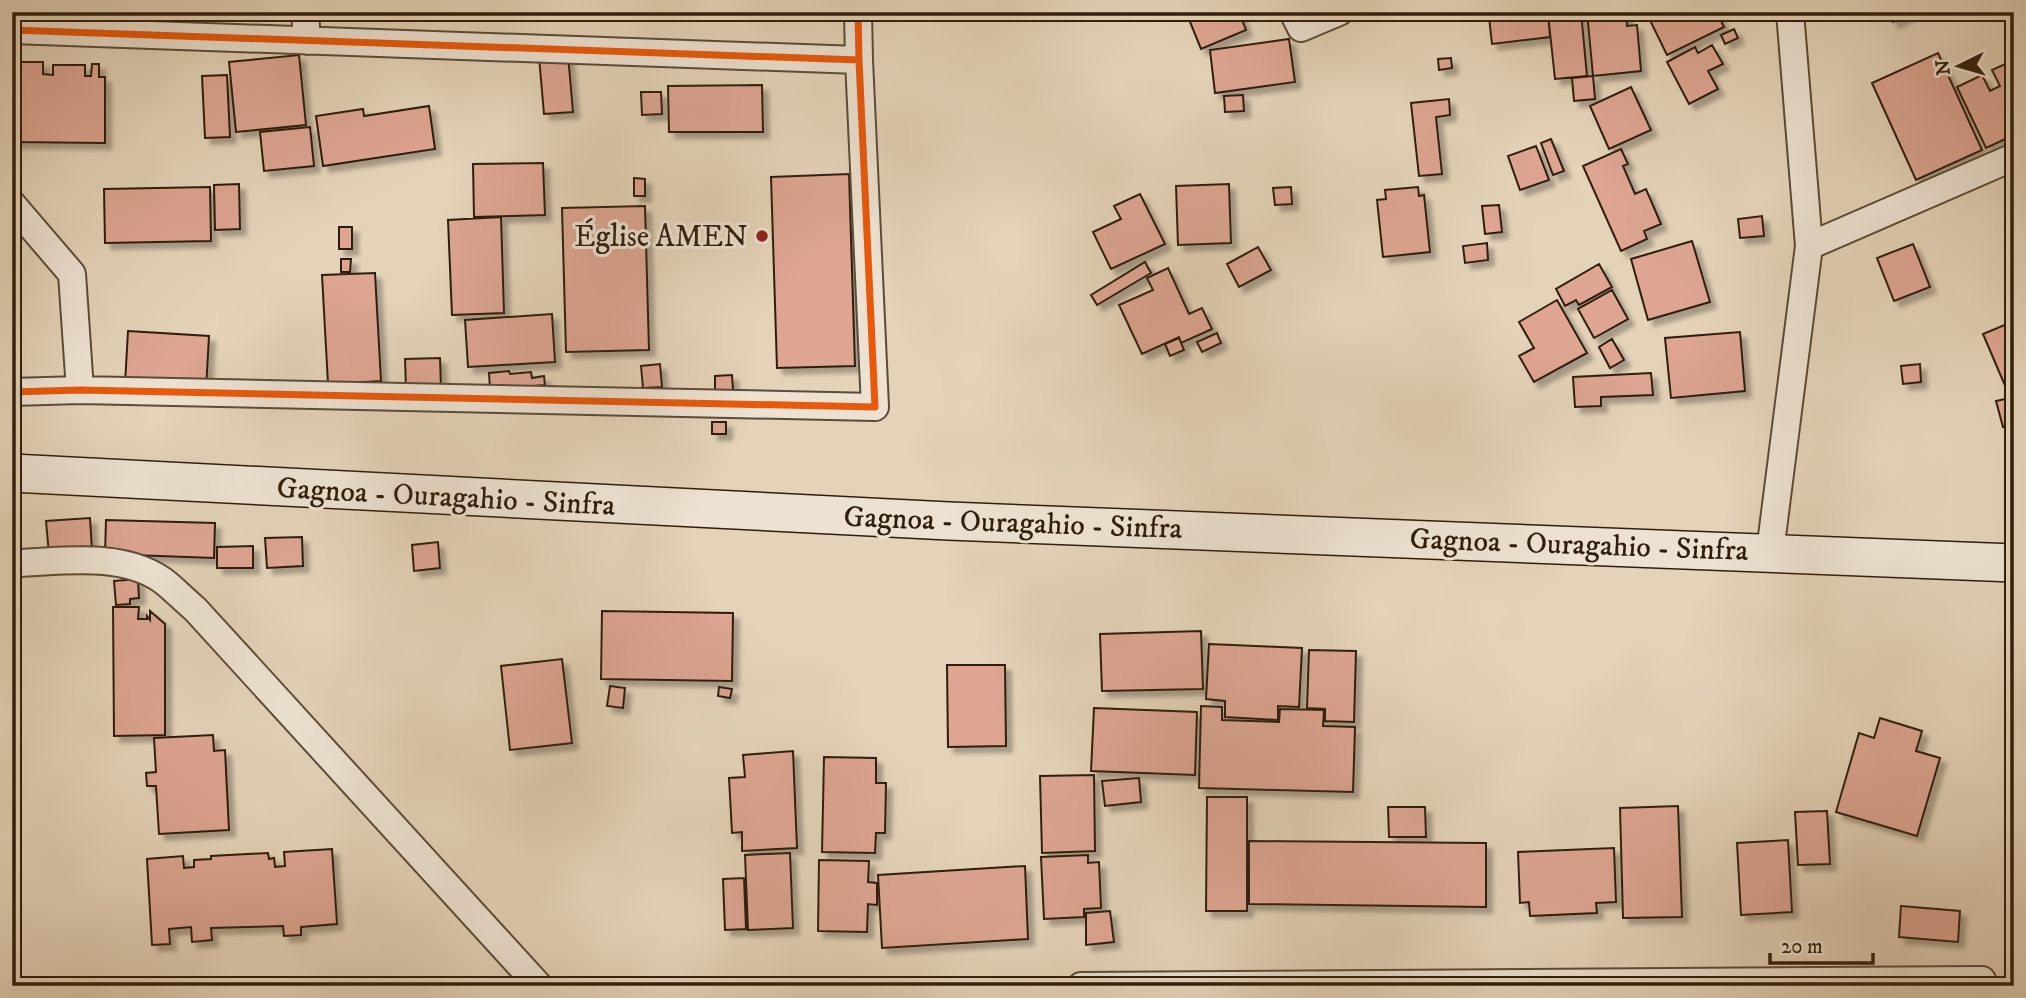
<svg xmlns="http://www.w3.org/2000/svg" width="2026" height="998" font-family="'IM FELL DW Pica',serif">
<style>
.building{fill:#dda592;stroke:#2f1e0b;stroke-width:2;filter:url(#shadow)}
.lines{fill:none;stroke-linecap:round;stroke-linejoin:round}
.minor-casing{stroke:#5c4b36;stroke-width:30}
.secondary-casing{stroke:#2f1e0b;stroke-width:40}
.minor{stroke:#ede2d2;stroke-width:26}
.secondary{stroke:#ede2d2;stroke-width:37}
.cycleway-casing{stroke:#ede2d2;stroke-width:11}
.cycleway{stroke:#e8590c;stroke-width:7}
.poi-dot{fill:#8f2418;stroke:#ede2d2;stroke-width:2.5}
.labels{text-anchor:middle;stroke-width:6;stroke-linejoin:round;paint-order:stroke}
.poi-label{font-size:30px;fill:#2f1e0b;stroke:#ede2d2;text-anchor:end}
.street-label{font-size:30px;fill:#2f1e0b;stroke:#ede2d2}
</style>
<defs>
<filter id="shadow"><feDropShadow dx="6" dy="6" stdDeviation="2" flood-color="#0004"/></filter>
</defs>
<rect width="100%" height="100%" fill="#e4d3b9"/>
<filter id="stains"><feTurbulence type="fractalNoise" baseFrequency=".00286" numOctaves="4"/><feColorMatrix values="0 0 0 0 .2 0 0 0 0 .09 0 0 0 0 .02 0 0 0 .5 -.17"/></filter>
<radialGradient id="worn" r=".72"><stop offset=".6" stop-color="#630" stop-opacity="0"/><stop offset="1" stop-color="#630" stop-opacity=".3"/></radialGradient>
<path class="building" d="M1186,12H1239L1246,30L1201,49Z
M1534,12H1548L1550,37L1492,44L1489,17Z
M1581,12L1587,76L1555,79L1548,14Z
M1587,12H1626L1627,26L1637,25L1641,71L1593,76Z
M1646,12H1717L1724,27L1667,55Z
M1888,12H1913L1893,22Z
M1734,29L1738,38L1725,44L1721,35Z
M1289,39L1295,82L1215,93L1210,50Z
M1712,45L1723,64L1708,71L1718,89L1689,104L1667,62L1695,47L1698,53Z
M1938,53L1982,150L1916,180L1872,83Z
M299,55L306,125L236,132L229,62Z
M568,55L573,112L544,114L539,57Z
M1451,58L1452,68L1439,70L1438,59Z
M2014,60V135L1986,148L1957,87L1982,75L1990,91L2000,86L1992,70Z
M12,62H43V74L53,75V65H85V76H91L92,64H99V77H105V143L12,142Z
M227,75L230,137L205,138L202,76Z
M1593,76L1595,99L1574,101L1572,78Z
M762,85L763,132H669L668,86Z
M1631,87L1651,130L1609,149L1590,106Z
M641,92H661L662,114L642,115Z
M1243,95L1244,111L1225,112L1224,96Z
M1449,99L1450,115L1436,117L1442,174L1419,176L1411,103Z
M429,106L435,149L323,166L316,116L363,109L364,116Z
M310,127L314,166L264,171L260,132Z
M1551,139L1564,171L1553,175L1541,143Z
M1536,146L1549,180L1520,190L1508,156Z
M1621,149L1628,164L1623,166L1635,194L1646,189L1661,224L1644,231L1647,239L1621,251L1583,166Z
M543,163L545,215L474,217L473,164Z
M849,174L855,366L777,368L771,177Z
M634,178L645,179V196H634Z
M239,184L240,229L215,230L214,185Z
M1229,184L1231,243L1178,245L1176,186Z
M210,187L211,241L105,243L104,189Z
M1291,187L1292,204L1275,205L1273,188Z
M1418,187L1419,196L1424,195L1430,252L1383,257L1377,200L1386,199L1385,190Z
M1140,194L1165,244L1111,269L1093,232L1121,219L1114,206Z
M1499,205L1502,232L1485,234L1482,206Z
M645,206L649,350L566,352L562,208Z
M1762,216L1764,236L1740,238L1738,219Z
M501,217L504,313L452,315L448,220Z
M339,227H352V249H339Z
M1692,241L1710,302L1648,320L1631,259Z
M1487,243L1488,260L1465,263L1463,246Z
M1913,244L1930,287L1894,301L1877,258Z
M1258,247L1271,270L1239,287L1227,264Z
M341,259H351L350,272H341Z
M1145,262L1151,273L1097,305L1091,295Z
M1599,264L1612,287L1579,305L1576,300L1565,306L1556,289Z
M1168,268L1189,314L1202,308L1212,329L1181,343L1179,337L1142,354L1119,305L1153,290L1147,278Z
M375,273L381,381L328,384L322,275Z
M1612,290L1628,319L1594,338L1578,309Z
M1557,300L1587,353L1534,382L1519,356L1534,348L1519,322Z
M552,314L555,362L468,367L465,320Z
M2014,321V393L2009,395L1983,334Z
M128,331L209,336L206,389L125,384Z
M1740,332L1745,391L1671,398L1665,338Z
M1217,333L1221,343L1202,352L1197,342Z
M1179,338L1184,350L1170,356L1165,344Z
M1612,339L1624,360L1610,368L1599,347Z
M440,358L441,388H406L405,359Z
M660,364L662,387L643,388L641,366Z
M1920,364L1921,382L1903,384L1901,366Z
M509,371L510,374L531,372L532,378L544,376L545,385L490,390L489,373Z
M1651,373L1653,395L1601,397V406L1575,407L1573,377Z
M732,375L733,390H715V376Z
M2014,397V424L2003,427L1996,401Z
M712,422H726V434H712Z
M90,518L92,551L49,554L46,521Z
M106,520L215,523L214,558L105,554Z
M302,537L303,566L267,568L265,538Z
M438,542L440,568L414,571L412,545Z
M253,546V568H217V547Z
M138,579L139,598L130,599V604L116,605L114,581Z
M113,607H139L138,619H147V616L150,620V611L165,624V735L114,736Z
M602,611L733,613L732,681L601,679Z
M1201,631L1203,689L1102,691L1100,634Z
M1209,644L1302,648L1299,707L1278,706V720L1225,717V701L1206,699Z
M1309,650L1356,651L1354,722L1325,721V709L1307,708Z
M562,659L572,743L510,750L501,666Z
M947,665H1005L1006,746L948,747Z
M610,686L625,688L623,708L607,706Z
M719,687L732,689L730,698L718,696Z
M1201,706L1222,707V720L1279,722L1280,709L1324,710L1323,726L1355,727L1353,792L1199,788Z
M1094,708L1197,712L1195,775L1091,771Z
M1880,718L1922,731L1916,751L1940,758L1917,836L1836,812L1859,733L1874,738Z
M213,735L214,751L225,750L229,830L159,834L156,786H147L146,773L156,772L154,738Z
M793,751L797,848L742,851V832L732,833L729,778L745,777L743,755Z
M824,757L876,758V783H886L885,833H876L875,853L822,852Z
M1094,775L1095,851L1042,853L1040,776Z
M1139,778L1141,802L1105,806L1102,781Z
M1207,797H1247V911H1206Z
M1678,806L1682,917L1623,918L1620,808Z
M1388,807H1425L1426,837H1389Z
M1827,811L1830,864L1798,865L1795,812Z
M1788,840L1792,912L1741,915L1737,843Z
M1249,841L1486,843V907L1249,904Z
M1614,848L1616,902L1596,903L1597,913L1530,916L1529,902L1520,903L1518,852Z
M332,849L337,924L301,927V935L284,936L283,926L211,928L212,940L192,942L191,927L169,929L170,944L152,945L147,859L183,856L184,868L194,867V860L211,859V856L268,853L269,859L274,858L275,867L285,866L284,852Z
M790,853L793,928L748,930L745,855Z
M1088,855V863L1099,862L1101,908L1084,909V917L1044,919L1041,857Z
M819,860L869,861L868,882L877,883V905L868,904L867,932L818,931Z
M1025,866L1028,939L882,948L878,875Z
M744,878L746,929L725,930L723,879Z
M1901,906L1960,911L1958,942L1899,937Z
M1110,911L1114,942L1086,945V913Z"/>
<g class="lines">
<defs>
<path id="minor" d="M305,12L307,41
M1293,12L1301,28L1339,12
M12,30L859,60L858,12
M12,204L72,274L80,390
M1809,246L2014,157
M12,392L80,390L875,407L859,60
M1770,552L1809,246L1790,12
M12,563C60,562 120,551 162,580C174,589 184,600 195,609L539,986
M1081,986L1982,980"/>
<path id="secondary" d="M12,473L949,521L2014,563"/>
</defs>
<use href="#minor" class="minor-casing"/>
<use href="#secondary" class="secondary-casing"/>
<use href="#minor" class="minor"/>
<use href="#secondary" class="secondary"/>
<defs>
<path id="cycleway" d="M12,30L859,60L858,12
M12,392L80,390L875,407L859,60
M1081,986L1982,980"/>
</defs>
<use href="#cycleway" class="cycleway-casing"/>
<use href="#cycleway" class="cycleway"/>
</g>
<circle class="poi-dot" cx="762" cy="236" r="7"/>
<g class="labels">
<g class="poi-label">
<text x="748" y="246">Église AMEN</text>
</g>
<g class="street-label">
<text transform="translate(446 496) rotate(3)" y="10">Gagnoa - Ouragahio - Sinfra</text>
<text transform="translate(1013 522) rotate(2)" y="10">Gagnoa - Ouragahio - Sinfra</text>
<text transform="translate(1579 544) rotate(2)" y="10">Gagnoa - Ouragahio - Sinfra</text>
</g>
</g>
<rect width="2026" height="998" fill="none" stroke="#e4d3b9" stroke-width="42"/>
<rect x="14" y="14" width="1998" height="970" fill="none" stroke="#2f1e0b" stroke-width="3.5"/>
<rect x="21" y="21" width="1984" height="956" fill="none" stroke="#2f1e0b" stroke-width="2"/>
<g transform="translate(1959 66) rotate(265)" stroke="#ede2d2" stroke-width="5" paint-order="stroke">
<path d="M0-5L12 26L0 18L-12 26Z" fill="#2f1e0b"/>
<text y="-10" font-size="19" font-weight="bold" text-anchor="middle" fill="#2f1e0b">N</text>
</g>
<path d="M1770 953v10h103v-10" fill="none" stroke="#2f1e0b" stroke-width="3.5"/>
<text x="1781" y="953" font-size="21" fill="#2f1e0b" stroke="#ede2d2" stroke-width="5" paint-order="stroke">20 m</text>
<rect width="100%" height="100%" filter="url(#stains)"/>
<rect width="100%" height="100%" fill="url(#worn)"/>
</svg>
